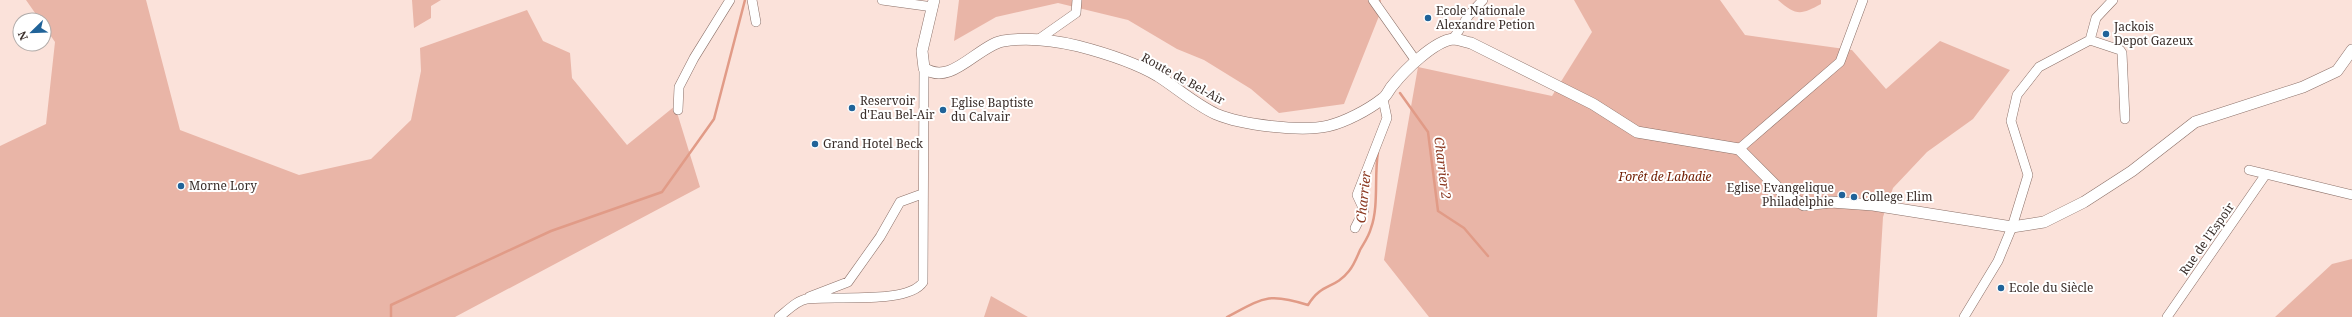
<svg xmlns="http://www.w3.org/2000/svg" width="2352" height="317" font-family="'Noto Serif',serif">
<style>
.green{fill:#e9b5a7}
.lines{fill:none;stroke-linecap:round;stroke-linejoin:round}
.stream{stroke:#e19b87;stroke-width:2.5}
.minor-casing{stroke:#8b7068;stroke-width:10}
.tertiary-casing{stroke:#8b7068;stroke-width:12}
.minor{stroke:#fff;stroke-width:9}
.tertiary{stroke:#fff;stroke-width:11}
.poi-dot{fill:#206399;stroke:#fff;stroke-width:1.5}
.labels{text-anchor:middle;stroke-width:4;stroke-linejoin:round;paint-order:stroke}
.poi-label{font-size:12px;fill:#392d29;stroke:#fff;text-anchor:start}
.street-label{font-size:12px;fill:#392d29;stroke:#fff}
.park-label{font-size:12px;font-style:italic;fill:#722005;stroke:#fff}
.water-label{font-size:13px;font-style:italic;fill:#8b3820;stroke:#fff}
</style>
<rect width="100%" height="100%" fill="#fbe2da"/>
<path class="green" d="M26,0H146L180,130L299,175L371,159L411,120L421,71L420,48L527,10L543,41L570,53L572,78L627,145L675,106L700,187L455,317H0V146L46,124L55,42L44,26V20H40Z
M412,0H441L431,6V18L414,28Z
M959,0H1381V11L1344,104L1279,113L1251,89L1204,60L1177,49L1128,20L1058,3L996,17L954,41Z
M1574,0H1720L1745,35L1852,50L1886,89L1940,41L2010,70L1973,119L1927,152L1893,188L1883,217L1877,317H1429L1384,260L1418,67L1552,96L1592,32Z
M1778,0H1821V4C1801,15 1796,16 1778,0Z
M2352,259V317H2275L2332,264Z
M991,296L1028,317H984Z"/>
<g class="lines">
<path class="stream" d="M1400,93L1428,132L1438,211L1464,228L1488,256
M391,317V305L551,231L662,192L714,119L745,0
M1227,317C1263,298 1268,292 1308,305C1322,282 1334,290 1349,271C1354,265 1357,257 1360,250C1364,243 1369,236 1371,228C1379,206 1374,176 1378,152"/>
<defs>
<path id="minor" d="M752,0L756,22
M882,0L933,7
M1373,0L1416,61
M1039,39L1076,13L1077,0
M1453,39L1469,15L1483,0
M2090,40L2120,50L2122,53L2125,119
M678,110L679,87L694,58L730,0
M1739,149L1840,62L1863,0
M2249,170L2352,195
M1355,228L1364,210L1357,195L1387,118L1383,99
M809,297L848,282L880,237L900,202L922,194
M779,317C787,311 797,300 807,299C832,295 908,305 923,282L924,68
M1964,317L1998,261L2012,227L2028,175L2011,121L2017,95L2039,67L2090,40L2096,18L2113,0
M2167,317L2266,174"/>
<path id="tertiary" d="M934,0L922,51L924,68C951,87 977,46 1003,41C1028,37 1053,40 1078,46C1105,53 1134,62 1158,76C1177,88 1196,105 1216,114C1242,125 1301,132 1328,126C1345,122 1368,110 1382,99C1387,96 1389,89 1393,85C1404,71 1434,41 1453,39C1458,39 1466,42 1471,43L1593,104L1637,132L1739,149L1781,191L1804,205L1831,202L1873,205L2012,227L2044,222L2084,202L2132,171L2195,122L2303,87L2337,71L2352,50"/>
</defs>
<use href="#minor" class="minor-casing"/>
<use href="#tertiary" class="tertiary-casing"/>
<use href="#minor" class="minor"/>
<use href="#tertiary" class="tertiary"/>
</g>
<g class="poi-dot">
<circle cx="1428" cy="18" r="4"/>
<circle cx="2106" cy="34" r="4"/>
<circle cx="852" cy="108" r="4"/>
<circle cx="943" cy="110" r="4"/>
<circle cx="815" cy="144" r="4"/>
<circle cx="181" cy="186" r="4"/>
<circle cx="1842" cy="195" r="4"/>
<circle cx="1854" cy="197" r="4"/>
<circle cx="2001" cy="288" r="4"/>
</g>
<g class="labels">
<g class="poi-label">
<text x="1436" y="15">Ecole Nationale<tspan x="1436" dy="14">Alexandre Petion</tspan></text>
<text x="2114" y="31">Jackois<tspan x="2114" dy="14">Depot Gazeux</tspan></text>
<text x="860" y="105">Reservoir<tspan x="860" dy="14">d'Eau Bel-Air</tspan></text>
<text x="951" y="107">Eglise Baptiste<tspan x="951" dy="14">du Calvair</tspan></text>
<text x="823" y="148">Grand Hotel Beck</text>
<text x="189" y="190">Morne Lory</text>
<text x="1834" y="192" text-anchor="end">Eglise Evangelique<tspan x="1834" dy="14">Philadelphie</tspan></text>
<text x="1862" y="201">College Elim</text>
<text x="2009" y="292">Ecole du Siècle</text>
</g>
<g class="street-label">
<text transform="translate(1183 79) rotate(29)" y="4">Route de Bel-Air</text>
<text transform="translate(2207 239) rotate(-55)" y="4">Rue de l'Espoir</text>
</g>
<g class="park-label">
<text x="1665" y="181">Forêt de Labadie</text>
</g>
<g class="water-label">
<text transform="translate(1443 168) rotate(83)" y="5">Charrier 2</text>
<text transform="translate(1363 197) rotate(-84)" y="5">Charrier</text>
</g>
</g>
<g transform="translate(32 32) rotate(247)"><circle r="19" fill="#ffffff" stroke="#b0aba9"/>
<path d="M0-3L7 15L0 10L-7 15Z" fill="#206399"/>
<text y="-6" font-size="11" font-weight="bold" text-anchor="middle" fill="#392d29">N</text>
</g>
</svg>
